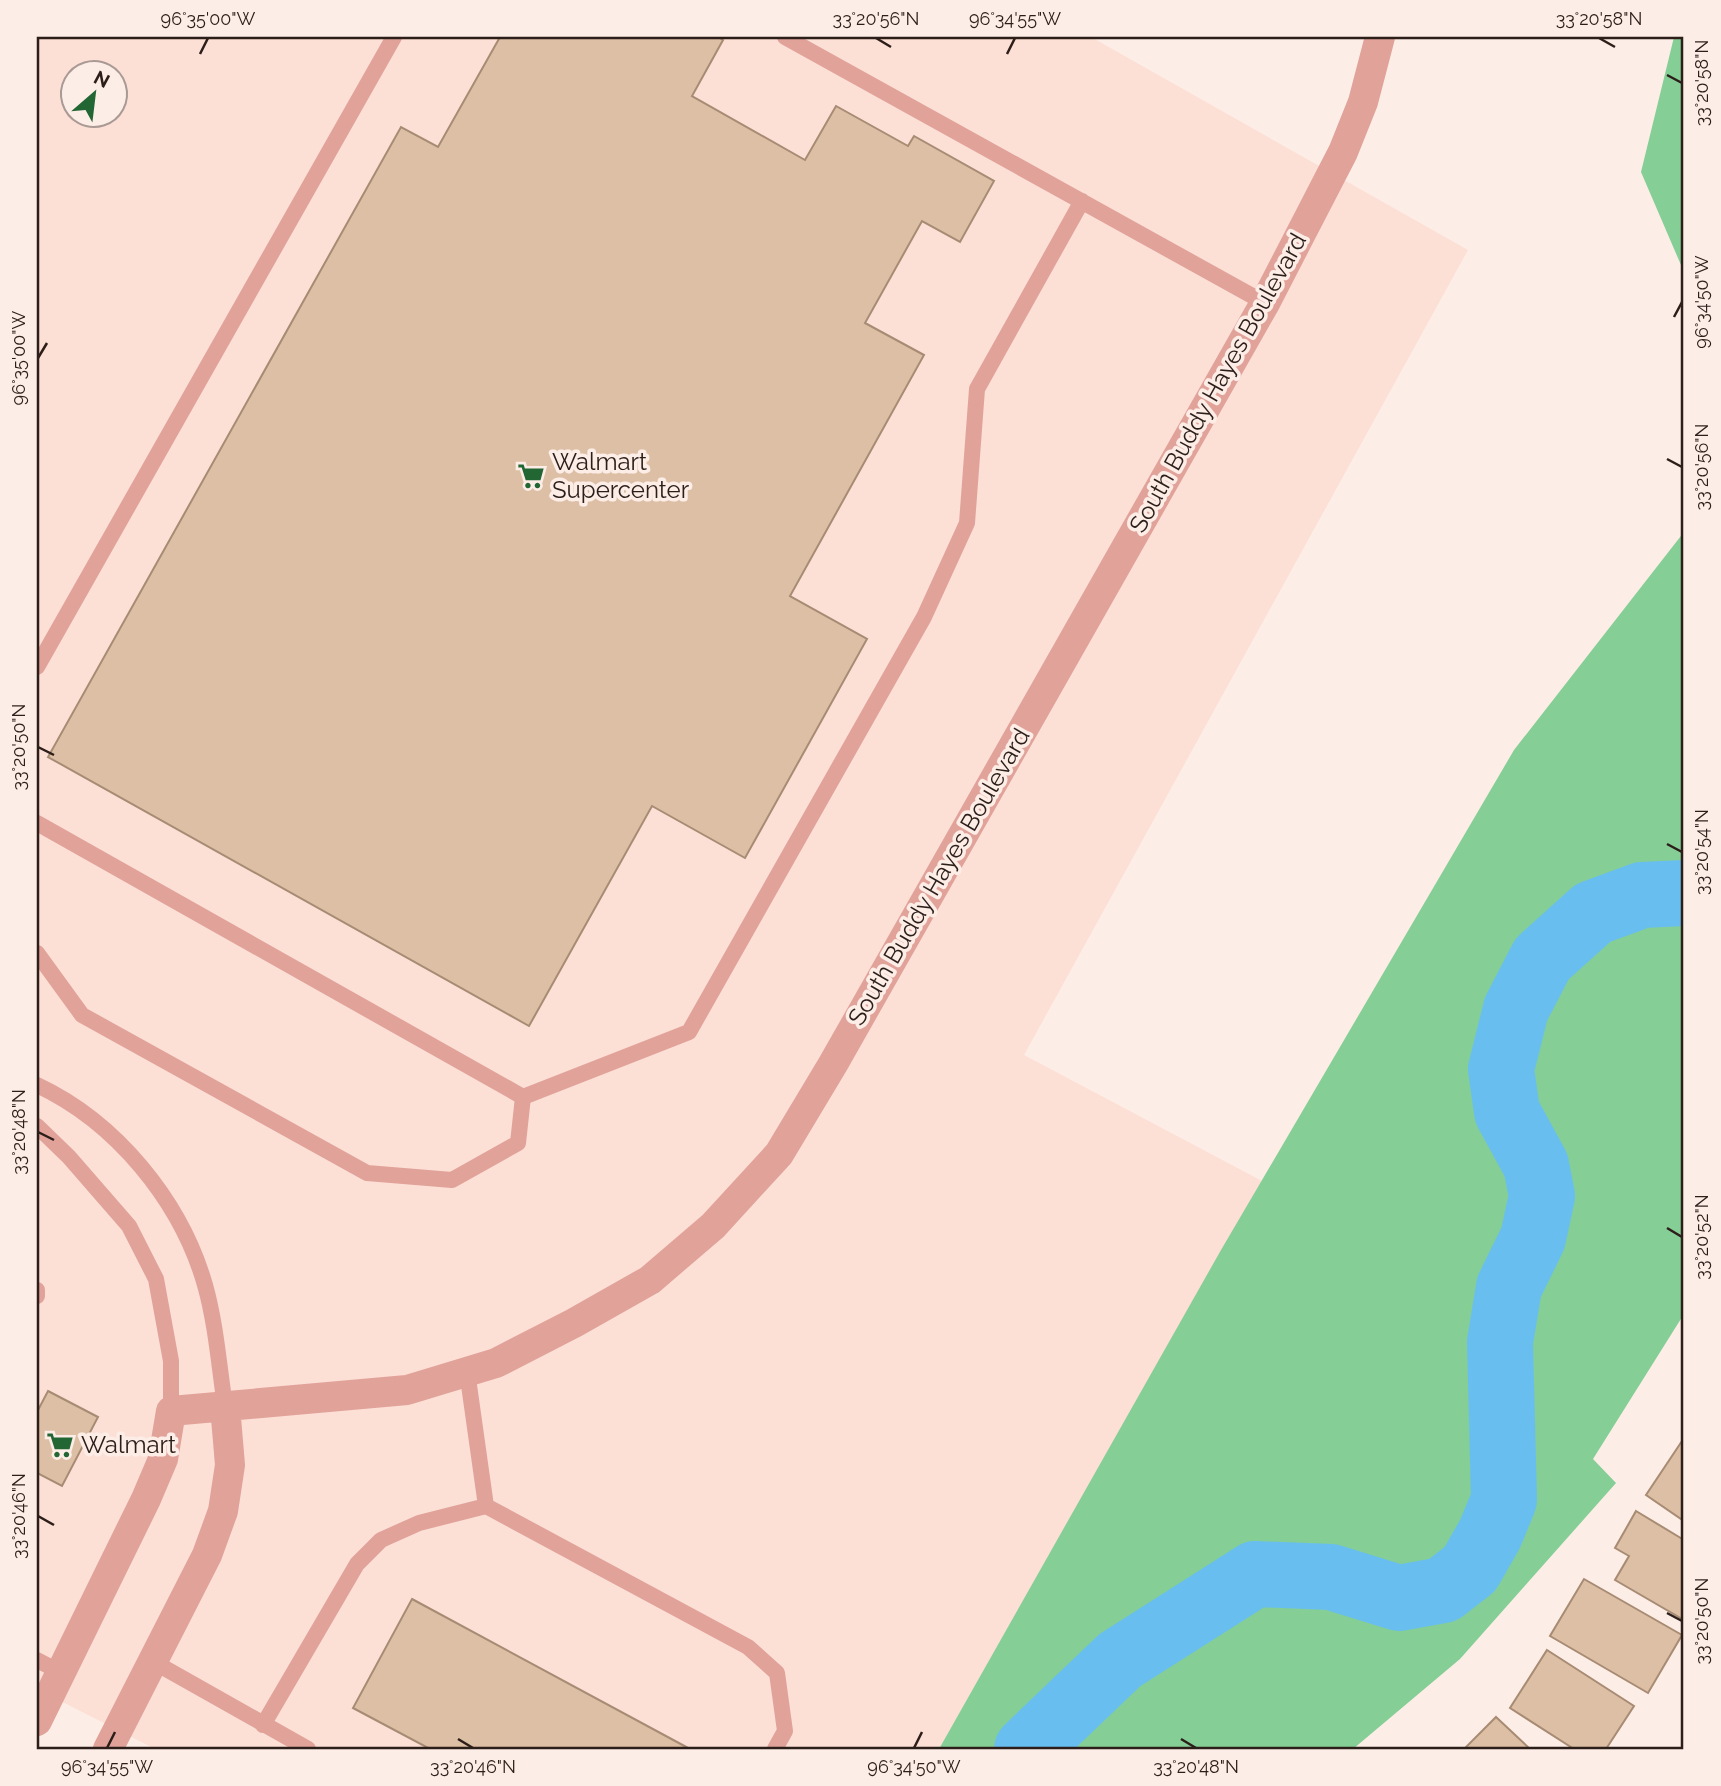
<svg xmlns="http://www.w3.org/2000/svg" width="1721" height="1786" font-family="Raleway,sans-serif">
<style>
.built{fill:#fcdfd5;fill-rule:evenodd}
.forest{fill:#85ce96}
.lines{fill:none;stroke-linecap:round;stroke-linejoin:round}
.river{stroke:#68bfef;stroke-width:66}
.building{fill:#dcbfa5;stroke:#a78b73;stroke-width:2}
.lane{stroke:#e1a29a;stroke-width:16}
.street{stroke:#e1a29a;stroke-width:30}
.ticks{fill:none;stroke:#2c1e19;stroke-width:2.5}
.labels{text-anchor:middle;stroke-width:7;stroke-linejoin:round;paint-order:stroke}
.street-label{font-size:24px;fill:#2c1e19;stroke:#fdede7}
.poi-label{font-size:24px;fill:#2c1e19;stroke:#fdede7;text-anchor:start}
.neatline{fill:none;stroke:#2c1e19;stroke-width:2.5}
.ticks-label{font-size:18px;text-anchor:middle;fill:#2c1e19}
</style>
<rect width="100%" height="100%" fill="#fdede7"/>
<path class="built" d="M37,37H1091L1468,250L1024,1055L1262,1181L939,1749H155L37,1689ZM74,74H116V116H74Z"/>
<path class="forest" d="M1674,37H1684V272L1641,172Z
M1684,532V1314L1593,1459L1616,1483L1460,1659L1353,1749H939L1221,1250L1514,750Z"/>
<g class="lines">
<path class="river" d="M1027,1749L1120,1660L1255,1574L1331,1577L1399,1598L1443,1590L1470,1569L1490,1534L1504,1500L1500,1342L1509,1287L1533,1238L1542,1196L1536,1165L1507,1112L1501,1069L1516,1009L1542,959L1593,913L1642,895L1684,893"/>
</g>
<path class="building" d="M500,37H718L723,40L692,96L805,160L836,106L908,146L914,136L994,181L960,242L922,221L865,323L924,355L790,596L867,639L745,858L652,806L529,1026L48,757L401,127L438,147Z
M48,1391L98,1417L62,1486L37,1473V1412Z
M1684,1438V1521L1646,1495Z
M1636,1511L1684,1540V1620L1615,1580L1629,1556L1615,1548Z
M1584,1579L1682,1635L1648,1693L1550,1636Z
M412,1599L690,1749H430L353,1708Z
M1547,1650L1634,1706L1606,1749H1574L1510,1708Z
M1496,1717L1530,1749H1469L1466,1747Z"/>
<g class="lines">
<path class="lane" d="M785,37L1265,303
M37,667L394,37
M37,823L523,1097L689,1032L924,617L967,523L977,389L1082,201
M37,953L82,1015L367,1173L452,1180L518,1143L523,1097
M37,1085C116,1122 181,1201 205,1285C216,1324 219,1366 225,1406
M37,1126L69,1157L129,1226L156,1279L171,1361V1411
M37,1290V1296
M467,1371L486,1506
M37,1660L60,1672
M152,1661L308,1749
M263,1725L357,1564L381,1540L419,1523L486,1506L748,1647L777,1673L785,1731L775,1749"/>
<path class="street" d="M37,1721L146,1499L163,1459L171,1411L407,1390L496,1363L574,1323L650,1280L713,1226L779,1154L833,1064L1265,303L1343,152L1363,102L1380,37
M108,1749L207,1555L223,1511L230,1465L225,1406"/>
</g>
<path class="ticks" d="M876,38L891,47M1599,38L1615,47M200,54L208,38M1007,54L1015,38M1667,75L1682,83M1674,317L1682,302M38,358L47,343M1667,459L1682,467M38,747L54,755M1667,844L1682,852M38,1132L54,1140M1667,1228L1682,1237M38,1516L54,1525M1667,1613L1682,1621M458,1739L473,1748M1181,1739L1196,1748M107,1748L115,1732M914,1748L922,1732"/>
<defs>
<symbol id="supermarket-bare" viewBox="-9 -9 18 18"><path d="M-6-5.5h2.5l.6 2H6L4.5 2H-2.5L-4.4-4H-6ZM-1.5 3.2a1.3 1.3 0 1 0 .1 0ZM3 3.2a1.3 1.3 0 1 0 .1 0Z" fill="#226733" stroke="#fdede7" stroke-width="2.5" paint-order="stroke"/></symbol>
</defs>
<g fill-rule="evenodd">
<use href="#supermarket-bare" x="512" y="457" width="38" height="38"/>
<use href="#supermarket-bare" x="41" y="1426" width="38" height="38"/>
</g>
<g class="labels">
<g class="street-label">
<text transform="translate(1218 383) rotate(-61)" y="8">South Buddy Hayes Boulevard</text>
<text transform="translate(939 877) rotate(-60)" y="8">South Buddy Hayes Boulevard</text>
</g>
<g class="poi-label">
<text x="552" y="470">Walmart<tspan x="552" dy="28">Supercenter</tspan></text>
<text x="81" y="1453">Walmart</text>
</g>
</g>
<rect width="1721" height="1786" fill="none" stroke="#fdede7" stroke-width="77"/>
<g transform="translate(94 94) rotate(28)"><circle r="33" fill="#fdede7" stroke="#a99a95" stroke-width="2"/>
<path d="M0-5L12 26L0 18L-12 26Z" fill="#226733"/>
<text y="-10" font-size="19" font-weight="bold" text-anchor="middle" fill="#2c1e19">N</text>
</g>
<rect x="38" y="38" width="1644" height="1710" class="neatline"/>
<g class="ticks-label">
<text x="208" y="25">96°35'00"W</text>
<text x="876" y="25">33°20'56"N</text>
<text x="1015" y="25">96°34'55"W</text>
<text x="1599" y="25">33°20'58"N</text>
<text transform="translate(1702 83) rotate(-90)" y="6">33°20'58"N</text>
<text transform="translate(1702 302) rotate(-90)" y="6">96°34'50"W</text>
<text transform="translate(19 358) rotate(-90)" y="6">96°35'00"W</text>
<text transform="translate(1702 467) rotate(-90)" y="6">33°20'56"N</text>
<text transform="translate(19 747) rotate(-90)" y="6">33°20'50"N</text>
<text transform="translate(1702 852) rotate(-90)" y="6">33°20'54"N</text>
<text transform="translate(19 1132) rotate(-90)" y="6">33°20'48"N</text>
<text transform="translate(1702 1237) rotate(-90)" y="6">33°20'52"N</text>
<text transform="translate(19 1516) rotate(-90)" y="6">33°20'46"N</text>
<text transform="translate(1702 1621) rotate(-90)" y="6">33°20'50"N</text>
<text x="107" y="1773">96°34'55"W</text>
<text x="473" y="1773">33°20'46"N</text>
<text x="914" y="1773">96°34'50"W</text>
<text x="1196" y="1773">33°20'48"N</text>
</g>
</svg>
